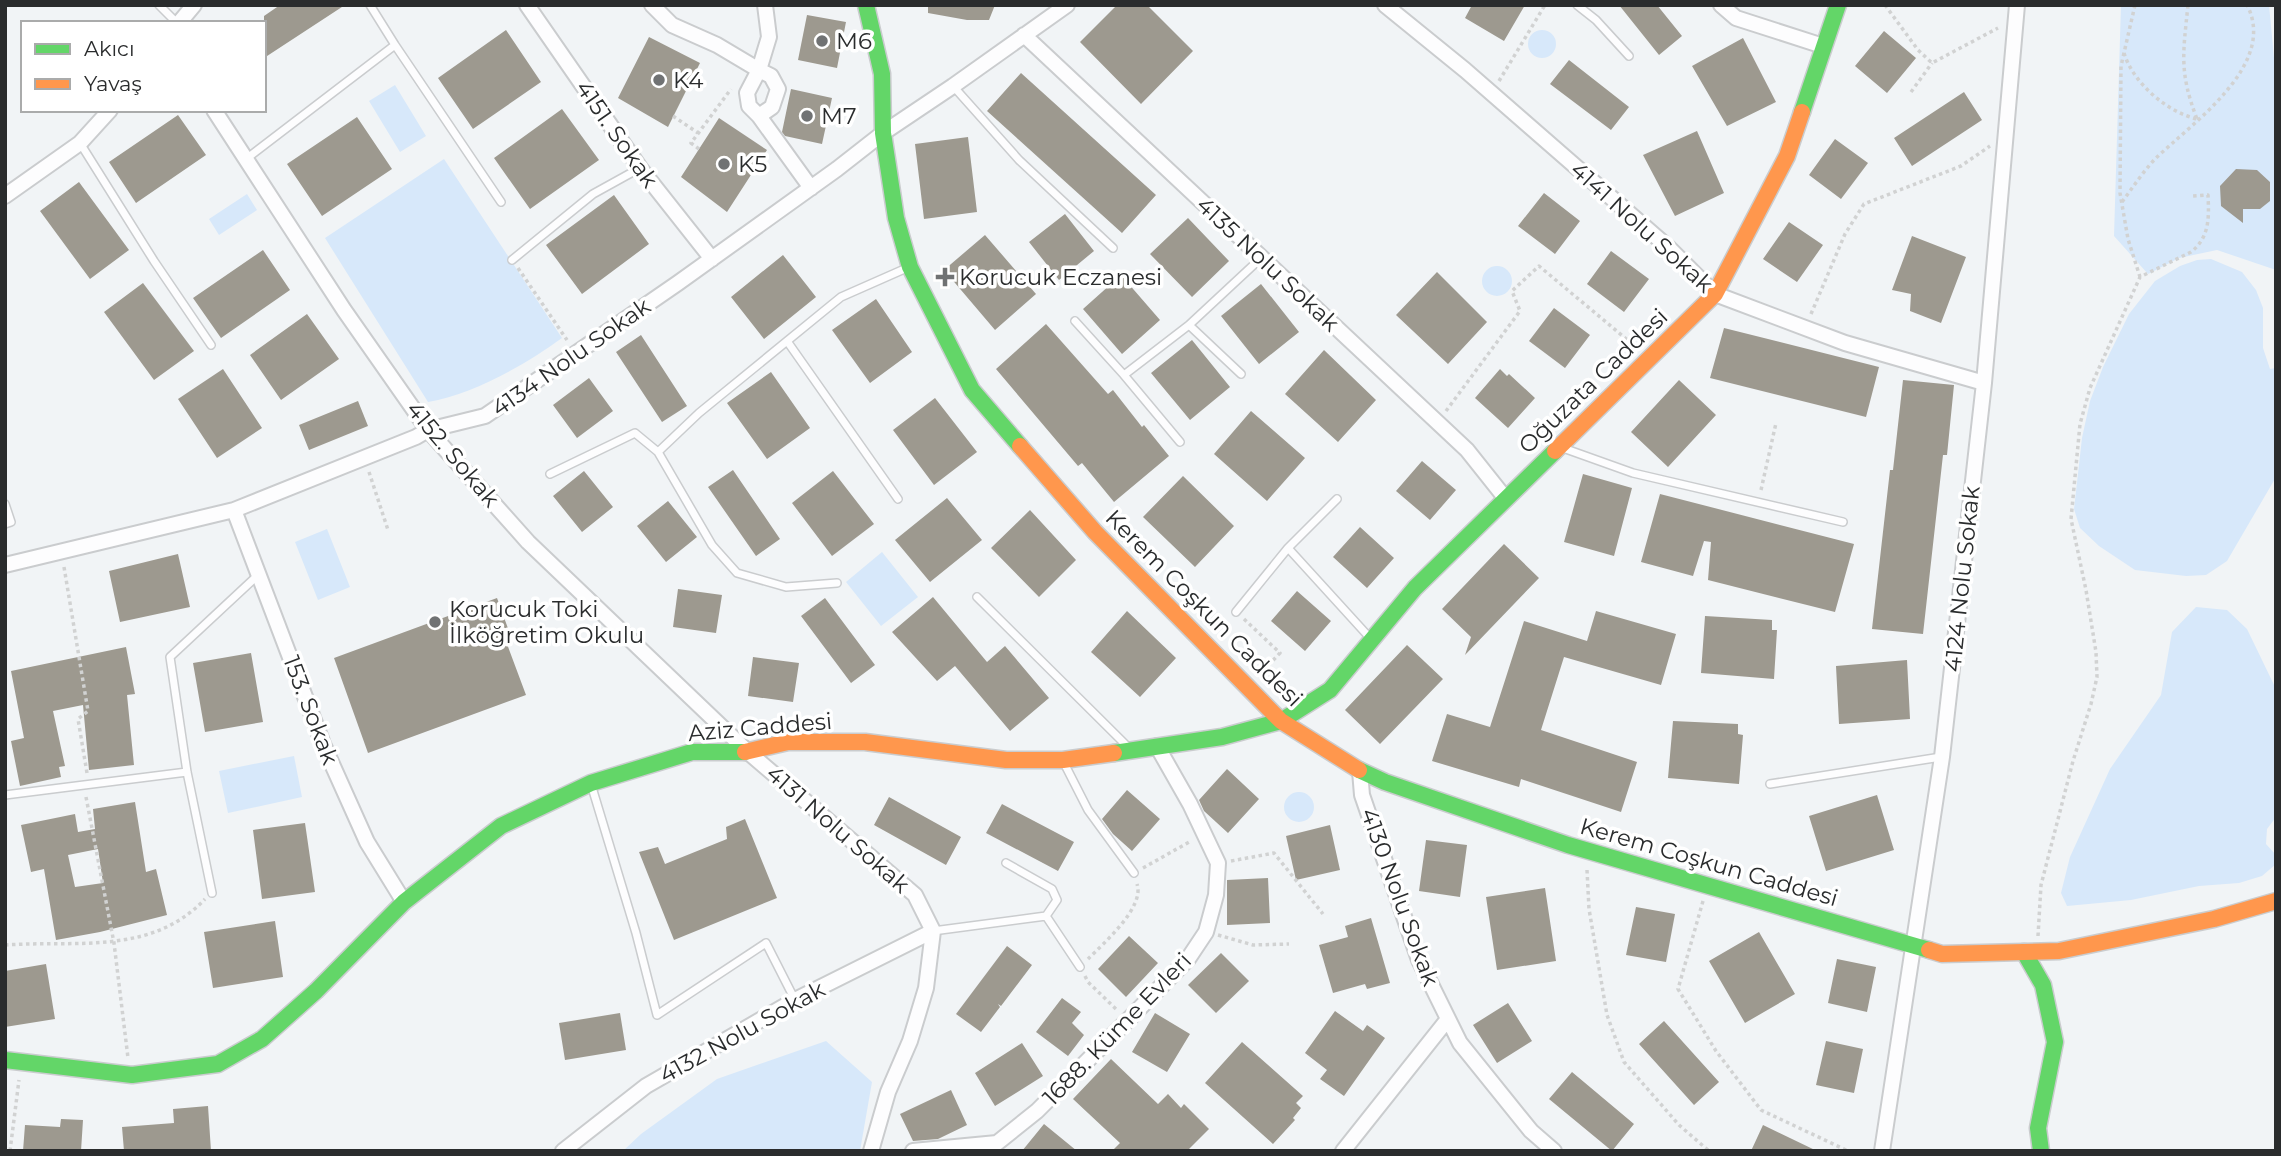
<svg xmlns="http://www.w3.org/2000/svg" width="2281" height="1156" font-family="Montserrat,sans-serif">
<style>
.green{fill:#d7e8fa}
.building{fill:#9d998f;fill-rule:evenodd}
.lines{fill:none;stroke-linecap:round;stroke-linejoin:round}
.lane-casing{stroke:#caccce;stroke-width:10}
.street-casing{stroke:#caccce;stroke-width:18}
.fast-casing{stroke:#caccce;stroke-width:19}
.slow-casing{stroke:#caccce;stroke-width:19}
.path{stroke:#d1d2d2;stroke-width:3.5;stroke-dasharray:3.5 3.5;stroke-linecap:butt}
.lane{stroke:#fdfdfe;stroke-width:7}
.street{stroke:#fdfdfe;stroke-width:14}
.fast{stroke:#63d668;stroke-width:16}
.slow{stroke:#ff974d;stroke-width:16}
.poi-dot{fill:#707273;stroke:#fff;stroke-width:2.5}
.labels{text-anchor:middle;stroke-width:7;stroke-linejoin:round;paint-order:stroke}
.poi-label{font-size:23px;fill:#2a2c2d;stroke:#fff;text-anchor:start}
.street-label{font-size:23px;fill:#2a2c2d;stroke:#fff}
</style>
<rect width="100%" height="100%" fill="#f1f4f6"/>
<path class="green" d="M2121,5H2269L2276,79V270L2217,250L2179,258L2148,274L2114,236Z
M1528 44a14 14 0 1 1 28 0a14 14 0 1 1-28 0Z
M395,85L426,136L400,152L369,101Z
M444,159L562,338C525,365 474,394 428,402L325,238Z
M247,194L257,210L219,235L209,219Z
M2211,259L2242,272L2256,290L2263,308V348L2270,369L2276,368V477L2227,561L2206,575L2186,576L2135,570L2099,546L2080,528L2074,509L2082,438L2090,401L2103,367L2129,314L2155,281L2180,266L2197,260Z
M1482 281a15 15 0 1 1 30 0a15 15 0 1 1-30 0Z
M327,529L350,587L318,600L295,542Z
M882,552L918,597L881,626L846,582Z
M2196,607L2227,610L2247,629L2276,689V817L2267,829L2266,844L2276,855V864L2262,876L2239,883L2199,886L2131,900L2067,906L2061,893L2070,857L2110,769L2161,695L2172,632Z
M294,756L302,797L228,813L219,771Z
M1284 807a15 15 0 1 1 30 0a15 15 0 1 1-30 0Z
M826,1041L872,1082L860,1151H623L641,1134L717,1079Z"/>
<path class="building" d="M280,5H345L264,58V16Z
M928,5H995L989,20H967L928,13Z
M1117,5H1147L1193,51L1141,104L1080,42Z
M1472,5H1525L1504,41L1465,18Z
M1619,5H1657L1682,36L1659,55Z
M807,15L846,22L837,68L798,60Z
M506,30L541,82L473,129L438,78Z
M1884,31L1916,58L1887,93L1855,66Z
M649,37L700,63L668,127L618,98Z
M1743,38L1776,102L1727,126L1692,66Z
M1569,60L1629,107L1611,130L1550,84Z
M1021,73L1156,195L1122,233L987,111Z
M791,89L832,98L822,144L785,136L782,132Z
M1964,92L1982,120L1912,166L1894,138Z
M562,109L599,160L530,209L494,158Z
M178,115L206,155L136,203L109,162Z
M357,117L392,169L322,216L287,164Z
M719,118L767,150L727,212L681,177Z
M1697,131L1724,193L1675,216L1643,155Z
M968,137L977,212L924,219L915,144Z
M1835,139L1868,163L1841,199L1809,175Z
M2236,169L2257,170L2270,182V201L2260,209H2243V223L2221,206L2220,186Z
M79,182L129,250L90,279L40,211Z
M1544,193L1580,221L1555,254L1518,226Z
M614,195L649,244L582,294L546,245Z
M1065,214L1094,251L1059,280L1029,242Z
M1188,218L1229,261L1192,297L1150,254Z
M1789,222L1823,245L1797,282L1763,259Z
M985,235L1036,294L995,330L944,270Z
M1912,236L1966,257L1941,323L1910,311L1911,294L1892,290Z
M263,250L290,290L221,338L193,298Z
M1611,251L1649,279L1624,312L1587,284Z
M783,255L816,297L764,339L731,297Z
M1437,272L1487,322L1448,364L1396,315Z
M1121,275L1160,320L1122,354L1083,309Z
M143,283L194,351L154,380L104,312Z
M1261,284L1299,332L1259,364L1221,316Z
M876,299L912,352L870,383L832,330Z
M1554,308L1590,335L1565,368L1529,341Z
M307,314L339,359L281,400L250,355Z
M1046,324L1108,394L1113,390L1142,427L1144,425L1169,456L1114,502L1082,463L1078,466L996,369Z
M1724,328L1879,367L1866,417L1710,378Z
M641,335L687,406L662,422L616,352Z
M1192,340L1230,387L1190,420L1151,373Z
M1324,350L1376,400L1338,442L1285,394Z
M223,369L262,428L217,458L178,399Z
M1500,369L1507,376L1509,374L1535,398L1508,428L1475,398Z
M771,372L810,428L767,459L727,403Z
M589,378L613,411L577,438L553,405Z
M1679,380L1716,415L1668,467L1631,432Z
M1903,380L1954,385L1947,455H1943L1923,634L1872,629L1890,470H1893Z
M935,398L977,452L934,485L893,430Z
M358,401L368,426L309,450L299,425Z
M1251,411L1305,458L1267,501L1214,454Z
M1422,461L1456,490L1430,520L1396,491Z
M733,470L780,539L756,556L708,487Z
M584,471L613,507L582,532L553,496Z
M833,471L874,524L832,556L792,503Z
M1583,474L1632,488L1614,556L1564,542Z
M1183,476L1234,526L1195,567L1143,517Z
M1660,494L1854,544L1835,612L1708,580L1711,542L1704,541L1693,576L1641,562Z
M947,498L982,540L930,582L895,540Z
M668,501L697,537L666,562L637,526Z
M1030,510L1076,560L1039,597L991,548Z
M1360,527L1394,558L1367,588L1333,557Z
M1504,544L1539,578L1465,655L1471,637L1442,609Z
M178,554L190,607L120,622L109,571Z
M678,589L722,595L716,633L673,627Z
M1297,591L1331,621L1305,651L1271,621Z
M933,597L987,662L1005,646L1049,698L1010,731L955,666L937,681L892,632Z
M497,598L510,634L504,636L526,695L368,753L334,658Z
M825,598L875,665L851,683L801,616Z
M1127,611L1176,658L1140,697L1091,652Z
M1596,611L1676,634L1661,685L1564,657L1541,730L1637,762L1621,812L1521,779L1519,787L1432,761L1447,714L1490,727L1524,621L1587,641Z
M1705,616L1772,620V630H1777L1774,679L1701,673Z
M1407,645L1443,679L1380,744L1345,710Z
M126,647L135,694L127,695L134,765L89,770L83,705L53,711L65,766L59,767L61,777L20,786L11,741L24,738L11,671Z
M251,653L263,722L205,732L193,663Z
M753,657L799,663L793,702L748,696Z
M1907,660L1910,719L1839,724L1836,666Z
M1673,721L1738,724V734L1743,735L1739,784L1668,778Z
M1227,769L1259,799L1228,833L1204,811L1199,800Z
M1127,790L1160,819L1132,851L1113,834L1102,819Z
M1877,795L1894,850L1826,871L1809,816Z
M889,797L961,837L946,865L874,825Z
M135,802L146,872L156,869L167,915L100,932L56,940L44,869L31,872L21,825L75,814L78,832L95,829L93,809ZM98,849L103,883L75,887L68,855Z
M1002,804L1074,842L1058,871L986,833Z
M745,819L777,898L674,940L639,852L658,847L665,864L727,839L726,827Z
M305,823L315,892L262,899L253,830Z
M1330,825L1340,870L1296,880L1286,836Z
M1426,840L1467,845L1460,897L1419,891Z
M1268,878L1270,923L1227,925V880Z
M1545,888L1556,961L1497,970L1486,897Z
M1636,907L1675,914L1666,962L1626,955Z
M1371,918L1390,983L1367,989L1365,984L1333,993L1319,945L1348,937L1345,926Z
M275,921L283,977L213,988L204,932Z
M1759,932L1795,994L1745,1023L1709,961Z
M1129,936L1158,963L1126,997L1098,969Z
M1007,946L1032,965L1001,1006L998,1004L1000,1007L981,1032L956,1014Z
M1221,953L1249,981L1216,1013L1188,985Z
M1837,959L1876,967L1867,1012L1828,1003Z
M46,964L55,1019L5,1027V971Z
M1062,998L1081,1012L1072,1023L1084,1035L1068,1056L1036,1032Z
M1508,1003L1532,1041L1497,1063L1473,1025Z
M1335,1011L1363,1031L1367,1025L1385,1038L1344,1096L1320,1079L1327,1070L1305,1053Z
M620,1013L626,1050L565,1060L559,1023Z
M1155,1013L1190,1034L1167,1072L1132,1052Z
M1664,1021L1719,1082L1694,1105L1639,1044Z
M1826,1041L1863,1049L1854,1093L1816,1085Z
M1242,1042L1303,1096L1296,1103L1301,1108L1293,1118L1295,1120L1273,1144L1205,1083Z
M1022,1043L1043,1076L995,1106L975,1073Z
M1111,1059L1158,1104L1168,1094L1181,1108L1184,1104L1209,1129L1187,1151H1112L1120,1143L1073,1099Z
M1572,1072L1634,1124L1612,1151L1549,1099Z
M951,1090L967,1125L938,1139L913,1141L900,1114Z
M208,1106L211,1151H124L122,1127L174,1123L173,1109Z
M61,1119L83,1120L81,1151H23L25,1125L60,1127Z
M1044,1124L1077,1151H1022Z
M1763,1125L1817,1151H1751Z"/>
<g class="lines">
<defs>
<path id="lane" d="M159,5L177,23
M370,5L395,45L501,202
M1577,5L1596,20L1629,56
M953,86L1019,160L1113,248
M80,143L154,261L211,345
M246,159L395,45
M512,260L593,194L640,168
M1075,321L1124,375
M1189,325L1241,374
M787,341L898,499
M1180,442L1124,375L1189,325L1261,258
M1563,448L1633,473L1843,522
M658,452L712,545L737,573L786,587L837,583
M550,474L635,433L658,452L699,413L841,297L909,267
M5,504L11,522L5,524
M1288,548L1370,638
M977,597L1128,747
M1236,612L1288,548L1337,499
M1063,761L1088,810L1134,873
M591,784L636,933L657,1015L766,943L795,1000
M1770,784L1941,757
M5,795L187,772
M1006,863L1052,889L1057,900L1046,916
M212,893L187,772L170,657L258,575
M933,931L1046,916L1080,967"/>
<path id="street" d="M527,5L640,168L712,259
M652,5L672,25L717,45L759,70L769,37L765,5
M1385,5L1465,70L1669,248L1715,294L1845,343L1984,383
M1721,5L1736,18L1823,46
M179,23L194,5
M1024,35L1467,450L1506,499
M214,110L344,310L428,430L528,542L748,752L915,895L933,931L926,988L910,1041L888,1092L871,1151
M759,116L772,107L778,89L771,76L759,70L747,93L749,106L759,116L811,188
M5,196L80,143L110,110
M234,510L323,744L367,842L404,902
M5,565L234,510L416,437L428,430L485,416L678,283L837,169L883,133L953,86L1067,5
M1360,771L1362,795L1419,960L1460,1043L1531,1131L1554,1151
M563,1151L646,1086L795,1000L933,931
M913,1151L997,1143L1037,1111L1128,1020L1188,959L1206,932L1216,895L1218,863L1190,804L1157,746
M1343,1151L1448,1019
M1882,1151L1942,757L1984,383L2017,5"/>
<path id="fast" d="M866,5L882,74L883,133L896,218L910,267L972,390L1020,446
M1802,112L1838,5
M1114,753L1222,737L1281,721L1330,690L1415,588L1555,451
M1359,770L1385,782L1568,845L1929,950
M2024,952L2043,985L2055,1042L2038,1128L2041,1151
M5,1060L132,1075L218,1064L262,1039L316,991L404,902L501,826L591,783L692,752H745"/>
<path id="slow" d="M1020,446L1095,532L1281,721L1359,770
M1555,451L1715,294L1787,156L1802,112
M745,752L788,742H865L1006,760H1063L1114,753
M1929,950L1942,954L2059,951L2214,919L2276,901"/>
</defs>
<use href="#lane" class="lane-casing"/>
<use href="#street" class="street-casing"/>
<use href="#fast" class="fast-casing"/>
<use href="#slow" class="slow-casing"/>
<path class="path" d="M1885,5L1918,50L1932,63L1998,28
M2135,5L2121,66L2120,193L2128,239L2140,277
M2188,5C2183,54 2179,72 2197,119
M2124,53C2133,83 2167,112 2197,119
M1499,81L1545,5
M1911,92L1932,63
M673,116L698,133
M699,149L691,143L731,89
M2122,202C2133,187 2143,172 2155,159C2192,123 2278,65 2247,5
M518,268L567,340
M1811,314L1845,234L1864,204L1961,166L1990,146
M1446,411L1520,311L1512,291L1539,266L1637,348
M369,472L388,530
M1761,490L1776,423
M64,567L88,711L78,719L87,773
M1244,619L1280,653L1259,675
M86,797L114,943L128,1058
M1231,861L1274,853L1323,914
M1143,868L1191,841
M1587,870L1589,909L1607,1015L1624,1062L1679,1125L1709,1151
M1703,901L1678,989L1716,1051L1761,1110L1848,1151
M1218,935L1253,945L1289,944
M2038,936L2041,885L2073,761L2091,704L2097,677L2096,652L2086,590L2071,519L2080,424L2090,388L2140,277L2191,252C2210,237 2209,217 2208,195L2193,196
M5,945C76,940 151,956 205,899
M1088,959C1104,943 1145,907 1137,884
M1085,976L1088,982L1118,1011
M10,1151L19,1080"/>
<use href="#lane" class="lane"/>
<use href="#street" class="street"/>
<use href="#fast" class="fast"/>
<use href="#slow" class="slow"/>
</g>
<g class="poi-dot">
<circle cx="822" cy="41" r="7"/>
<circle cx="659" cy="80" r="7"/>
<circle cx="807" cy="116" r="7"/>
<circle cx="724" cy="164" r="7"/>
<path d="M941.5 266.5h7v7h7v7h-7v7h-7v-7h-7v-7h7z"/>
<circle cx="435" cy="622" r="7"/>
</g>
<g class="labels">
<g class="poi-label">
<text x="836" y="49">M6</text>
<text x="673" y="88">K4</text>
<text x="821" y="124">M7</text>
<text x="738" y="172">K5</text>
<text x="959" y="285">Korucuk Eczanesi</text>
<text x="449" y="617">Korucuk Toki<tspan x="449" dy="26">İlköğretim Okulu</tspan></text>
</g>
<g class="street-label">
<text transform="translate(617 134) rotate(55)" y="8">4151. Sokak</text>
<text transform="translate(1642 227) rotate(42)" y="8">4141 Nolu Sokak</text>
<text transform="translate(1268 264) rotate(43)" y="8">4135 Nolu Sokak</text>
<text transform="translate(571 357) rotate(-35)" y="8">4134 Nolu Sokak</text>
<text transform="translate(1593 381) rotate(-44)" y="8">Oğuzata Caddesi</text>
<text transform="translate(453 454) rotate(50)" y="8">4152. Sokak</text>
<text transform="translate(1962 579) rotate(-84)" y="8">4124 Nolu Sokak</text>
<text transform="translate(1204 608) rotate(45)" y="8">Kerem Coşkun Caddesi</text>
<text transform="translate(311 710) rotate(69)" y="8">153. Sokak</text>
<text transform="translate(760 727) rotate(-5)" y="8">Aziz Caddesi</text>
<text transform="translate(838 829) rotate(41)" y="8">4131 Nolu Sokak</text>
<text transform="translate(1709 862) rotate(16)" y="8">Kerem Coşkun Caddesi</text>
<text transform="translate(1400 897) rotate(70)" y="8">4130 Nolu Sokak</text>
<text transform="translate(1117 1029) rotate(-46)" y="8">1688. Küme Evleri</text>
<text transform="translate(742 1032) rotate(-29)" y="8">4132 Nolu Sokak</text>
</g>
</g>
<rect width="2281" height="1156" fill="none" stroke="#2a2c2d" stroke-width="14"/>
<rect x="21" y="21" width="245" height="91" fill="#ffffff" stroke="#aaabab" stroke-width="2"/>
<rect x="35" y="44" width="35" height="10" fill="#63d668" stroke="#aaabab" stroke-width="2"/>
<text x="84" y="56" font-size="21" fill="#2a2c2d">Akıcı</text>
<rect x="35" y="79" width="35" height="10" fill="#ff974d" stroke="#aaabab" stroke-width="2"/>
<text x="84" y="91" font-size="21" fill="#2a2c2d">Yavaş</text>
</svg>
